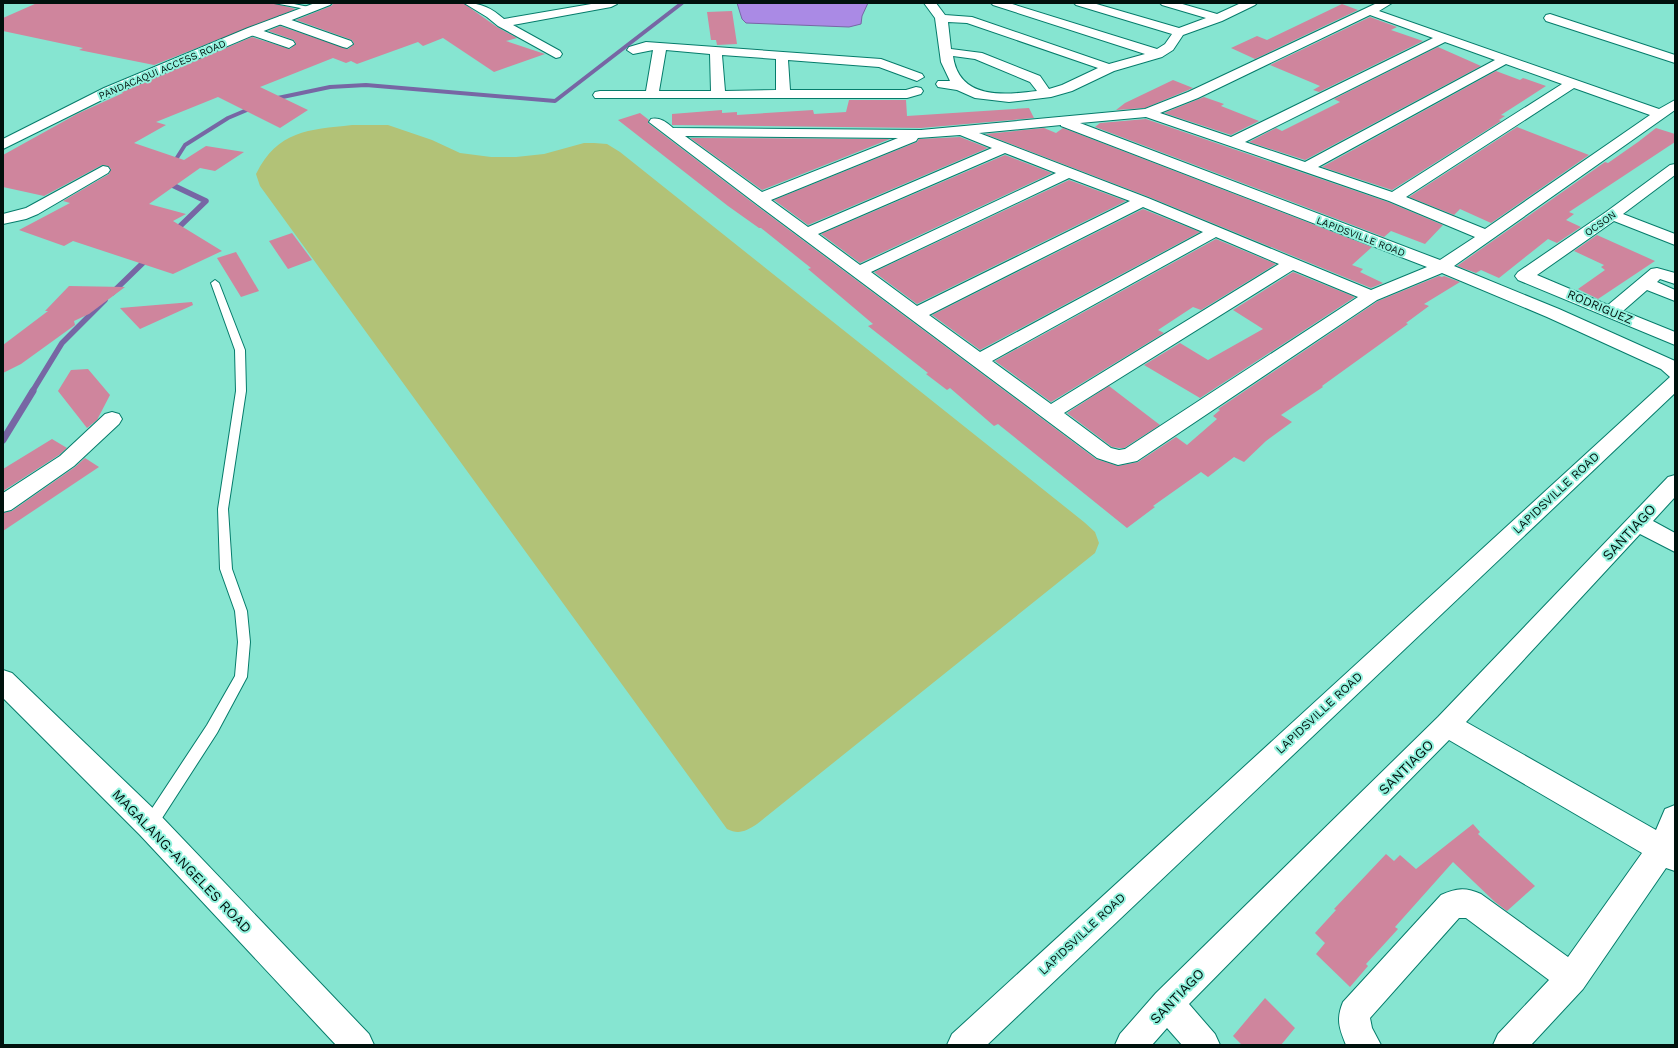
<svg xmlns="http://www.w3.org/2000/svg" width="1678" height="1048" font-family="'Work Sans',sans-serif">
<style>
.green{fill:#b2c277}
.water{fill:#aa8ae5;stroke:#7766a4}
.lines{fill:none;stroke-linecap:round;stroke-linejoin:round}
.stream-far2{stroke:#7766a4;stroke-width:4}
.stream-far1{stroke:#7766a4;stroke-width:5.5}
.stream{stroke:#7766a4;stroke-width:7}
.building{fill:#cf859d}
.lane-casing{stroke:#057c6b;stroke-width:2}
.street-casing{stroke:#057c6b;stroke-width:2}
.secondary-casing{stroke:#057c6b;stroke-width:2}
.lane{fill:#fff;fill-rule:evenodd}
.street{fill:#fff;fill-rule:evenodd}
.secondary{fill:#fff;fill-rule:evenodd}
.labels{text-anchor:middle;stroke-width:4;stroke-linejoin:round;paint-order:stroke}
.far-street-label{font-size:10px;fill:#00110d;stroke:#93f2de}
.street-label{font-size:12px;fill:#00110d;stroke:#93f2de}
.near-street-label{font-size:14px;fill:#00110d;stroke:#93f2de}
</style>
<rect width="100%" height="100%" fill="#86e5d1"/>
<path class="green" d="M352,125H388L432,140L460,153L491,157H516L544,154L584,143H594L607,144L620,152L1084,522L1095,532L1099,543L1095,553L757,824C746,831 739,835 727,829L260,186L256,174C278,130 308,130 352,125Z"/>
<path class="water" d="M737,3H868L862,16L861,24L849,27L746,23L742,19Z"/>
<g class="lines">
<path class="stream-far2" d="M273,99L330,87L366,85L555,101L682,3
M173,164L185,145L228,118L254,107"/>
<path class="stream-far1" d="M166,182L206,201L175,231
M112,293L148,258
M32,392L62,343L105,300"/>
<path class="stream" d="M3,440L33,391"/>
</g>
<path class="building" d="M37,3H273L296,9L154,65L79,50L83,48L3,31V18Z
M334,3H463L497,27L517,38L506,41L545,54L494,72L443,38L423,46L418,42L357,64L351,61L346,63L333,58L260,87L308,110L280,128L218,97L156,122L166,125L134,143L184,160L206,146L244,152L215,171L200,168L149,204L186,214L173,221L222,251L173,274L73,241L64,246L19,230L70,203L63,201L109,174L111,169L108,166L102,165L44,196L3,187V155L77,114L123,93L121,92L252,37L290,49L296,44L294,40L268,31L280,26L348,49L354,44L352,40L296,20L331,6Z
M1342,4L1358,10L1255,59L1231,48L1257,36L1267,40Z
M732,11L737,44L717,45L716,40H711L707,12Z
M1370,17L1397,27L1391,30L1423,41L1319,92L1313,90L1320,86L1270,65Z
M1438,47L1481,66L1305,160L1249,142L1276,128L1282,131L1340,102L1334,99Z
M1496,71L1520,80L1523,78L1546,86L1501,115L1505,116L1499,120L1501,121L1392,190L1322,167Z
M1173,80L1193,88L1145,108L1116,110L1125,103Z
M1204,97L1224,104L1221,106L1259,121L1231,135L1164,113Z
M849,100H906L907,116L1029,108L1034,118L921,128L672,125V114L722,110V113L737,112V115L813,110L814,114L846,112Z
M640,113L649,120L648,123L753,203L1096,459L1118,466L1138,462L1176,437L1187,445L1217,419L1213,416L1220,410L1218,409L1378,301L1439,276L1442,277L1444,276L1460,282L1424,304L1429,306L1406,323L1408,324L1322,386L1323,387L1281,415L1292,422L1266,441L1244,462L1234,457L1208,477L1201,472L1153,506L1155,507L1127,528L998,424L994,426L950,388L947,390L926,374L928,373L868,326L873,324L808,269L811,268L761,228H759L728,206L618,120Z
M1146,119L1388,202L1443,225L1425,244L1391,231L1384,237L1095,127L1100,123Z
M1517,127L1589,155L1491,223L1460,209L1454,215L1409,197Z
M1044,128L1056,133L1063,128L1372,247L1352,265L1363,269L1360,272L1383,283L1371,288L1149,197L985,134Z
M1656,128L1675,134V142L1569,212L1574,214L1566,220L1581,227L1557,243L1548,239L1499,278L1481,270L1476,273L1457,266L1605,162L1608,163L1638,142Z
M960,137L988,148L808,225L774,200L917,142L919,139Z
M690,138L890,139L762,190Z
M1005,155L1052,173L860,263L821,234Z
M1069,180L1126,201L917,304L874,272Z
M1143,209L1200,232L980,350L932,315Z
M292,233L312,260L288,269L269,241Z
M1597,235L1655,261L1598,299L1578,289L1605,270L1601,267L1604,265L1574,251Z
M1216,239L1276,264L1201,310L1193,307L1158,330L1164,333L1051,402L995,361Z
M236,252L259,291L241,297L217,258Z
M1293,272L1355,297L1200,398L1144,365L1180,343L1208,360L1263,329L1233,310Z
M69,286L125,287L89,314L74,321L75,325L21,364L3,373V345L48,311H45Z
M192,302L193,305L140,329L120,308Z
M88,369L110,395L97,420L87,428L58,391L71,370Z
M1109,386L1160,425L1124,448H1119L1112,447L1067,413Z
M52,439L67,448L59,455L3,491V469Z
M85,458L99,467L3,531V513L12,511L75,467Z
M1473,824L1480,832L1478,834L1535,886L1507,911L1495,902L1453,862L1395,927L1398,929L1366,964L1368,966L1350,987L1316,954L1325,943L1315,933L1336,910L1334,909L1386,854L1394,861L1400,855L1416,869Z
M1265,998L1295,1028L1281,1045H1242L1233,1036Z"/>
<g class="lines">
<defs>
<path id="lane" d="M274,3H289L314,8L311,10Z
M215,280L219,283L245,350L246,391L228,509L232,569L247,611L250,642L247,677L217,733L155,829L150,831L145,829L143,824L145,819L207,725L235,676L238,642L235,611L220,569L218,509L236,391L235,350L211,283Z"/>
<path id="street" d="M464,3C482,3 491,8 504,19L597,3L617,4L611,7L513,25L560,51L562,54L560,57L556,58L498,26L487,17Z
M924,3H936L945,15L972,17L1109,64L1145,54L993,5L991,3H1009L1157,49L1165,44L1172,34L1076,5L1074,3H1093L1179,28L1206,18L1162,5L1160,3H1179L1217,14L1241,3H1257L1255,5L1222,21L1183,35L1173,50L1162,57L1114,71L1072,91L1051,97L1009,102L975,98L957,90L938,87L936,84L938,81H950L941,62L935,18ZM948,22L967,23L1098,68L1062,85L1049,89L1040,76L982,53L951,49ZM953,56L975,59L1030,82L1037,91C1004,95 959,100 953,56Z
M1377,3H1392L1379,11L1659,109L1675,100V110L1454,266L1559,309L1675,361V393L987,1045H947L952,1034L1670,377L1661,369L1547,317L1442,273L1377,300L1137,461L1118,465L1097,458L754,202L649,122L651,119C660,117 666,122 673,128L921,130L1145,109L1188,92ZM1370,15L1433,38L1231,137L1160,113L1198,98ZM1445,42L1495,60L1305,162L1245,142ZM1506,64L1562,84L1392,192L1318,167ZM1574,88L1650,115L1485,229L1406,197ZM1146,117L1389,201L1475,237L1440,260L1080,123ZM1061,125V126L1427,267L1371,290L1148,198L979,133ZM960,135L992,148L808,227L771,200L916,141L918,138ZM685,136L898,138L762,192ZM1005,153L1056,173L860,265L818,234ZM1069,178L1130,201L917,306L871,272ZM1143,207L1203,232L980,352L929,315ZM1216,237L1279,264L1051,404L992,361ZM1293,270L1358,297L1125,449L1119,450L1111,448L1064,413Z
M1550,14L1675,55V63L1546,21L1544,18L1546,15Z
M280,16L351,41L353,44L347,48L343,47L276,23L274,20Z
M252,27L293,41L295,44L289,48L248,34L246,31Z
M646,42L881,59L922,74L924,77L917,81L879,67L788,60L790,90H906L916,87L921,88L923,91L921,94L907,98H595L593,95L595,92L600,91H646L653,50L633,54L627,50L629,47ZM666,50L710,54L711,91H659ZM722,55L776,59V90L725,91Z
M1675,164V175L1623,214L1675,234V245L1614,221L1537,275L1608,305L1651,269L1657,268L1675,273V284L1660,279L1657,282L1675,290V301L1647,290L1623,311L1675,332V345L1518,280L1515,276L1518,272L1606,212L1670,165Z
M103,166L108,167L110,170L108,173L38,214L26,219L3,224V214L26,208Z
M112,412L119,414L122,419L119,424L74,466L11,510L3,512V493L60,456L105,414Z
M1675,475V497L1653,521L1675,533V552L1640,534L1466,722L1656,830L1665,809L1675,805V871L1666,868L1583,989L1531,1045H1493L1498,1034L1549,980L1466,918H1459L1370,1018L1372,1028L1381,1045H1346C1339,1028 1336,1019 1343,1002L1441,895C1456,888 1466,887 1481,894L1568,957L1642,853L1449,740L1189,1004L1215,1034L1220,1045H1182L1167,1028L1152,1045H1115L1120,1034L1156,993L1438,717L1668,477Z"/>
<path id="secondary" d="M315,3H332L330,5L256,34L114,94L3,149V139L104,88L248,28Z
M3,670L12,673L160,815L369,1034L374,1045H336L140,835L3,698Z"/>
</defs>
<use href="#lane" class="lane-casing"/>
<use href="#street" class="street-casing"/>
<use href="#secondary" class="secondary-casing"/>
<use href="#lane" class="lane"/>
<use href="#street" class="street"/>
<use href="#secondary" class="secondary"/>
</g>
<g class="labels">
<g class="far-street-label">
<text transform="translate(162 69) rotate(-23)" y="4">PANDACAQUI ACCESS ROAD</text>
<text transform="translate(1600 223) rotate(-35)" y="4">OCSON</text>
<text transform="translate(1361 236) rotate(21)" y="4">LAPIDSVILLE ROAD</text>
</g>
<g class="street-label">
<text transform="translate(1600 307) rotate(23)" y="4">RODRIGUEZ</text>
<text transform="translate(1556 493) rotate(-43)" y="4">LAPIDSVILLE ROAD</text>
<text transform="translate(1319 713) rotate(-43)" y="4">LAPIDSVILLE ROAD</text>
<text transform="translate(1082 934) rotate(-43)" y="4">LAPIDSVILLE ROAD</text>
</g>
<g class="near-street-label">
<text transform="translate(1629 532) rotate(-47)" y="5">SANTIAGO</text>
<text transform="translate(1406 767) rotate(-45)" y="5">SANTIAGO</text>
<text transform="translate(182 861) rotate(46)" y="5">MAGALANG-ANGELES ROAD</text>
<text transform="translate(1177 996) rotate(-46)" y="5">SANTIAGO</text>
</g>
</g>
<rect width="1678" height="1048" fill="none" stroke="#00110d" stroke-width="8"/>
</svg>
